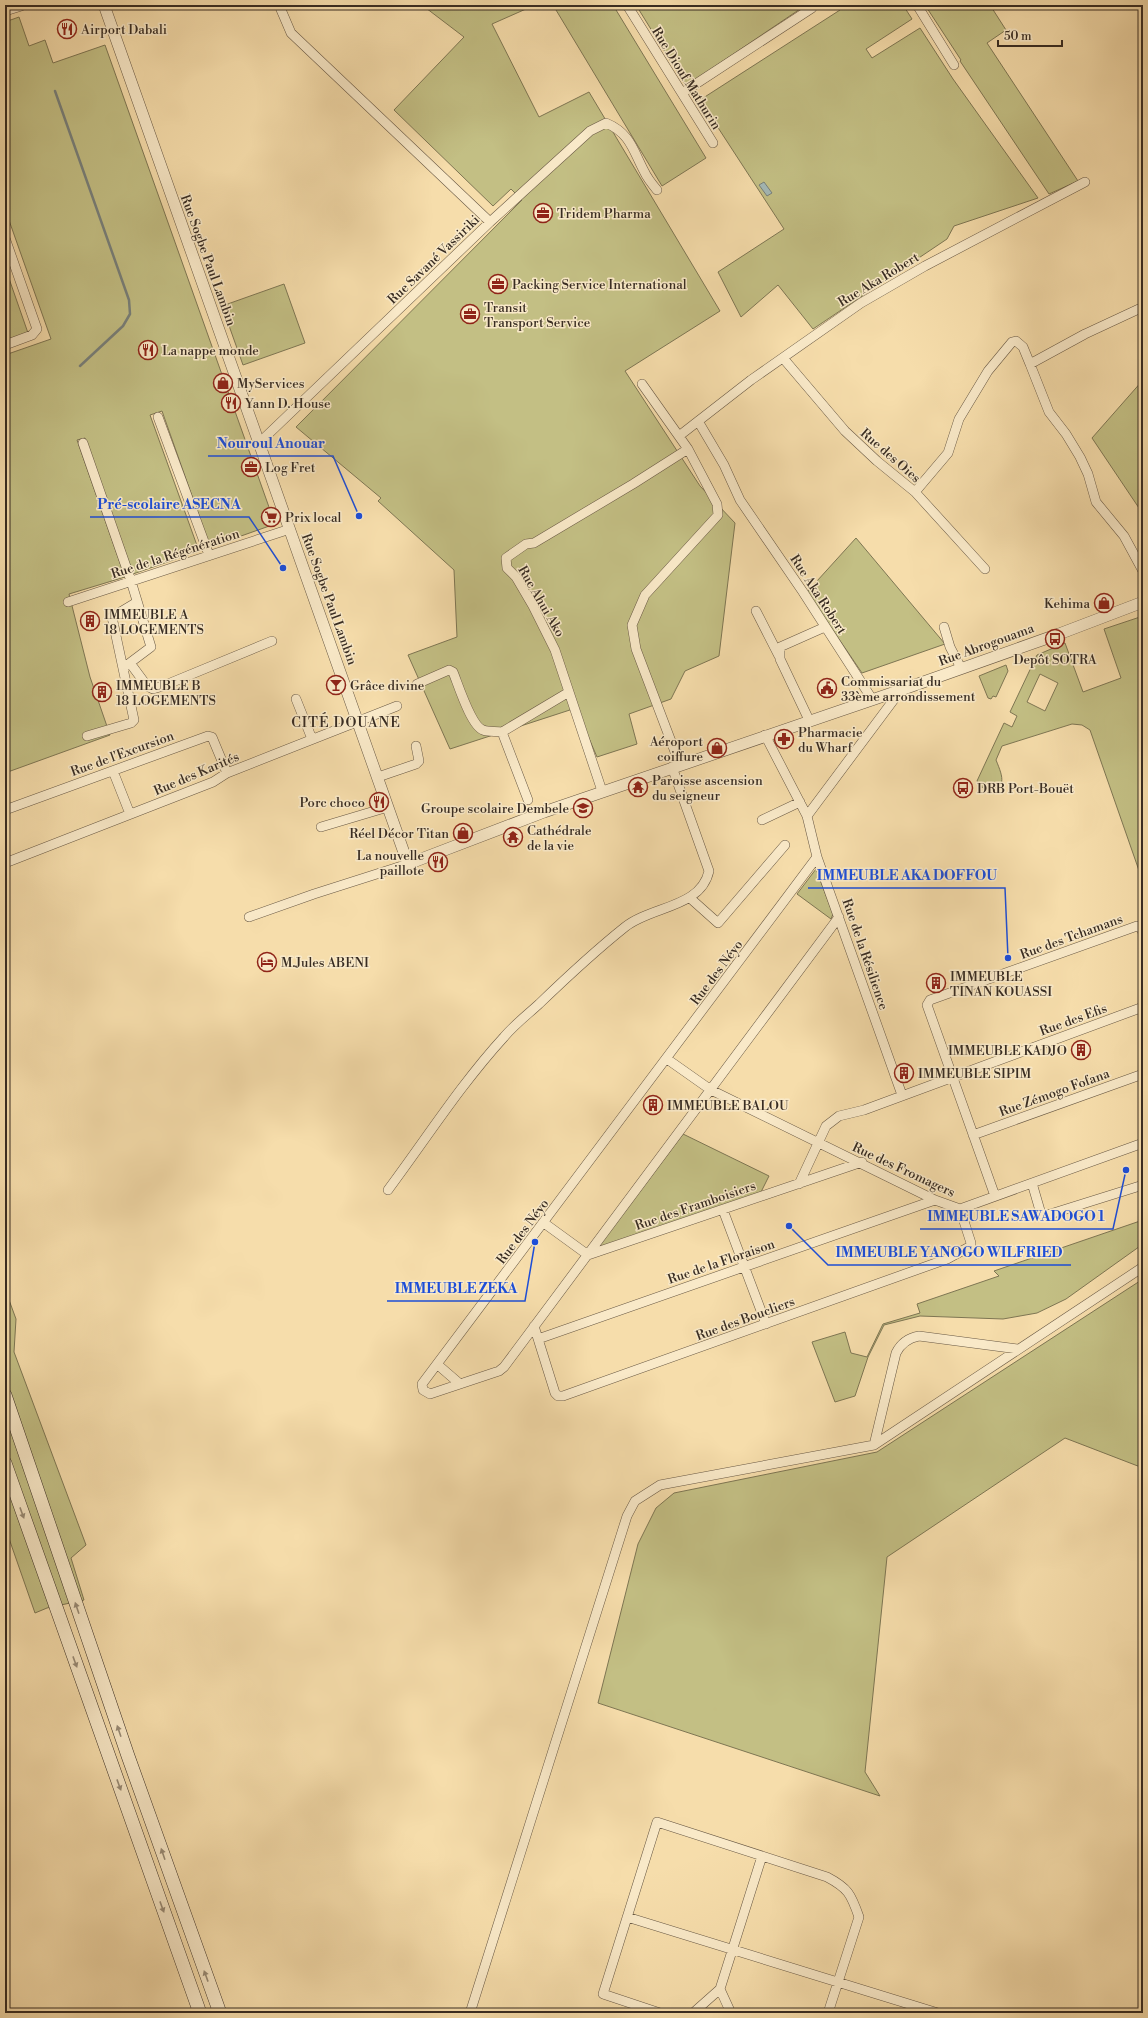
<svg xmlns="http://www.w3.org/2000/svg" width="1148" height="2018" font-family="'Libre Bodoni',serif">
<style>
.green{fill:#c3bf84;stroke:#7e7653;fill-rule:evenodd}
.water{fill:#a3b8b6;stroke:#78807b}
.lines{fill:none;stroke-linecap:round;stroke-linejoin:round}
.stream{stroke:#78807b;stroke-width:2.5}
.minor-casing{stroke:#685844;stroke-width:10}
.tertiary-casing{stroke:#685844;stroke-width:12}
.secondary-casing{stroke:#382c22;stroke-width:14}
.minor{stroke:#f9e9c8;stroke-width:9}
.tertiary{stroke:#f9e9c8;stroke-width:11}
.secondary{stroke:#f9e9c8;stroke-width:13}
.oneway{fill:#988a75}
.labels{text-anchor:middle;stroke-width:3;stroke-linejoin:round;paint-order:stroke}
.poi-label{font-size:13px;fill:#382c22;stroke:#f9e9c8;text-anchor:start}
.street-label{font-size:13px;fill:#382c22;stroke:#f9e9c8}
.neighbourhood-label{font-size:14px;letter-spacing:1px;fill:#382c22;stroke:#f9e9c8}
.leader{fill:none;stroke:#1d4ed8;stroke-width:1.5}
.callout-dot{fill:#1d4ed8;stroke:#f9e9c8;stroke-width:1.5}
.callout-label{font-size:14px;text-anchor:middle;font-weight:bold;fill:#1d4ed8;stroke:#f9e9c8;stroke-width:3;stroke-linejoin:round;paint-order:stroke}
</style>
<rect width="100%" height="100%" fill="#f6ddab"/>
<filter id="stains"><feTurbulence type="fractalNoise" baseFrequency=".005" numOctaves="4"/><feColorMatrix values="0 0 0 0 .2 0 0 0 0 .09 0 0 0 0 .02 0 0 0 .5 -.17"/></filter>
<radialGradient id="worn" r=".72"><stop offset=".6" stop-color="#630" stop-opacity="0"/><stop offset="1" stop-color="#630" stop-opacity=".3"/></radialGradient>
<path class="green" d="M422,5H535L492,24L539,117L589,92L720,311L625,371L700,486L735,523L719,656L685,671L671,699L629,714L637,744L597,757L576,708L450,749L408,655L457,637L454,570L378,501L381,498L296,427L522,200L511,189L493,206L394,110L464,37Z
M553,5H613L706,158L662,186Z
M636,5H806L686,86Z
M837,5H903L912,19L866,49L872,58L920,28L953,79L1038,198L954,226L947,239L813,329L778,285L741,317L718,272L784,229L700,100L840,10Z
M925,5H990L1006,30L987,43L1078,181L1049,194L960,61L961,60Z
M19,17L29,46L45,40L53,63L105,45L275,524L210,547L162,411L150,415L199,551L133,574L85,438L77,440L125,577L69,594L90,677L110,735L5,773V355L51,339L5,209V22Z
M5,267L28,333L5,340Z
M284,284L305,343L243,365L222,306Z
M1143,380V514L1092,438Z
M856,538L945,644L862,673L807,592Z
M1143,616V882L1090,730L1082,725L1072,724L1002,746L996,760C1003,777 1009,792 981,787L977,781L1004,723L1012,727L1017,716L1010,712L1037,655L1065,643L1083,692L1121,678L1104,629ZM1040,674L1058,683L1045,711L1027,702Z
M1006,665L1008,671L996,697L993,696L991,699L988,698L979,676Z
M816,869L833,914L831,919L797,894Z
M683,1134L769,1176L761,1192L596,1250Z
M1143,1220V1244L1066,1299L1037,1313L1003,1319L920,1316L884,1325L868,1357L855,1396L835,1402L812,1342L845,1332L851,1353L867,1357L883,1324L920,1313L917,1304L999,1276L994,1271Z
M1143,1279V1468L1065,1438L887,1557L865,1772L880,1796L598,1703L638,1544L656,1508L674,1493L877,1452Z
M5,1289L16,1319L14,1352L86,1545L71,1558L84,1600L47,1608L35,1613L5,1527Z"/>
<path class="water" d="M764,182L772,193L767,196L759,185Z"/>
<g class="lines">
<path class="stream" d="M55,91L129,300L130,314L123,326L80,366"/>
<defs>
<path id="minor" d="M627,5L713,143
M917,5L954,65
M682,93L812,8L813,5
M490,222L590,131L606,123C630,133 633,150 644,171C647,178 652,184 657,190
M5,238L37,329L32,335L5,345
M783,358L845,431L877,461L915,492L985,569
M1030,364L1049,412L1066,434L1080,457L1088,474L1096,502L1124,536L1143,571
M642,384L688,449L717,504L718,515L645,595L632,625L636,649L680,765
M158,417L209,555
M698,421L724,465L740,500L803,592L872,699
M679,436L751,380L861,303L925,266L1085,182
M83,443L131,581L151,647L123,668
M259,443L490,222L291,33L279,5
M915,492L948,453L959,419L988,371L1012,342L1016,341L1023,347L1030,364L1085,334L1143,307
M68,602L290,529
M756,611L779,656
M944,627L950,647L961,668
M130,663L147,686L153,689L163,686L272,641
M417,684L449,670L453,672C458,684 471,726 483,730C488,732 496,731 502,732
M296,699L312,739
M809,720L780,659V647L825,627
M765,735L807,816L817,857L902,1095
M87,736L131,723L134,720L112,617L137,602
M113,771L130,814
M378,777L416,764L419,761L416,746
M602,791L555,650L533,606L516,577L507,568L506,558L526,544L534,543L633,484L688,449
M528,800L502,732L569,692
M5,810L208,736L212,737L227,773
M807,816L901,690
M762,820L800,802
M321,827L388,807
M817,857L422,1384L423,1390L430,1394L499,1371L504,1367L839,917
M5,863L213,782L227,773L397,706
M690,898L718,923L785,845
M249,917L314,894L408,864
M667,1059L711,1090L935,1200L960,1209L1143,1143
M973,1135L1143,1074
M1032,1183L1041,1214L1044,1216L1143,1185
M799,1184L826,1126L839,1116L864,1110L1143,1007
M388,1190C426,1139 461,1084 504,1037C514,1025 527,1015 539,1004C567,977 595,951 625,927C651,906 701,908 709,871L672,767
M995,1196L927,1005L930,1000L1137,926L1141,928L1143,933
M723,1210L766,1324
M544,1223L588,1255L862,1162
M534,1326L555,1393L558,1396H563L947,1259L971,1246V1243L960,1209
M538,1339L935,1200
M438,1365L460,1384
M874,1445L896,1353C901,1343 908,1338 919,1336L1018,1349
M627,1917L938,2013
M720,1989L762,1856
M470,2013L627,1516L635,1501L660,1485L874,1445L1143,1267
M660,2013L603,1994L657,1822L827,1877C848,1888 851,1894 859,1917L828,2013
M693,2013L720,1989L731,2013"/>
<path id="tertiary" d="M104,5L408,864L544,812L898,691L1059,634L1143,602
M5,10L21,5"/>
<path id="secondary" d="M5,1395L128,1756L220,2013
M5,1463L200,2013"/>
</defs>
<use href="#minor" class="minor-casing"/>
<use href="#tertiary" class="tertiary-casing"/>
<use href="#secondary" class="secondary-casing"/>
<use href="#minor" class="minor"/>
<use href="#tertiary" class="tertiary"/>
<use href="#secondary" class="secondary"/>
</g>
<defs><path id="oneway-solid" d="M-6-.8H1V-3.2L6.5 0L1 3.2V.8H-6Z"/></defs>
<g class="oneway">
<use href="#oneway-solid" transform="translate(22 1513) rotate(70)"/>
<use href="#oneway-solid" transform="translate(77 1608) rotate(-109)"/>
<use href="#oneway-solid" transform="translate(75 1662) rotate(70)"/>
<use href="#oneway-solid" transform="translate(119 1731) rotate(-109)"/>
<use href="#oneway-solid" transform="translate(119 1785) rotate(70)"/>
<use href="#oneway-solid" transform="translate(163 1854) rotate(-109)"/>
<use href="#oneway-solid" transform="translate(162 1907) rotate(70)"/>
<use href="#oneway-solid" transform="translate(206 1976) rotate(-110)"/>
</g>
<defs>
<symbol id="restaurant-ring" viewBox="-11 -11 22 22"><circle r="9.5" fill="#f9e9c8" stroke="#8f2418" stroke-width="1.5"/><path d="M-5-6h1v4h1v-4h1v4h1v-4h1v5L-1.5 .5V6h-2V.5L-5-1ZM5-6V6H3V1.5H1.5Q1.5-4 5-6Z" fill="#8f2418"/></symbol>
<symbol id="office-ring" viewBox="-11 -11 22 22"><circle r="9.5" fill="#f9e9c8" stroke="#8f2418" stroke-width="1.5"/><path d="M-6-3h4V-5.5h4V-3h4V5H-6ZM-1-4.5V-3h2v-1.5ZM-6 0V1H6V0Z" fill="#8f2418"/></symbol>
<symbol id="shop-ring" viewBox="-11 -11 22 22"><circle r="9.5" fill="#f9e9c8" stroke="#8f2418" stroke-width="1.5"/><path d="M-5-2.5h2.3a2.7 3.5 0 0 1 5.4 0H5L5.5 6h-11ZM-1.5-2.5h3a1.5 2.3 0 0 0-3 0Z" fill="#8f2418"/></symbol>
<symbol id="supermarket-ring" viewBox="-11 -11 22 22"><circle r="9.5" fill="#f9e9c8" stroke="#8f2418" stroke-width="1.5"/><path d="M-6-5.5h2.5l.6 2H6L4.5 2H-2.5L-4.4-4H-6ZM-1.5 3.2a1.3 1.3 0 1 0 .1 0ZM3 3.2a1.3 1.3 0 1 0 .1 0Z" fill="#8f2418"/></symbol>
<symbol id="building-ring" viewBox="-11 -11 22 22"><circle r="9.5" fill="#f9e9c8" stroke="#8f2418" stroke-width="1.5"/><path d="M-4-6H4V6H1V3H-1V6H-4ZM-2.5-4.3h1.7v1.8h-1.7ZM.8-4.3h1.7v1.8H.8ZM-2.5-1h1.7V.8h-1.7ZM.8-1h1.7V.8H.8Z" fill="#8f2418"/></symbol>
<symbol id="bus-ring" viewBox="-11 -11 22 22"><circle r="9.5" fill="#f9e9c8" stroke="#8f2418" stroke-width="1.5"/><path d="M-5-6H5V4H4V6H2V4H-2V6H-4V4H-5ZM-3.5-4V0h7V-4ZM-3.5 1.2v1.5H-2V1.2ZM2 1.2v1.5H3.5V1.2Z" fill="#8f2418"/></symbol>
<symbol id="bar-ring" viewBox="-11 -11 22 22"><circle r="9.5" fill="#f9e9c8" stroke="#8f2418" stroke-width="1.5"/><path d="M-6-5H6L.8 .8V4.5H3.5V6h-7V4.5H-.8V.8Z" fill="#8f2418"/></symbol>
<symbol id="civic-ring" viewBox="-11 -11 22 22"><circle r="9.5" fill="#f9e9c8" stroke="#8f2418" stroke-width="1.5"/><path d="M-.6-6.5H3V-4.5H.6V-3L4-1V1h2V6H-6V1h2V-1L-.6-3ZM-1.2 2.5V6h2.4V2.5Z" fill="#8f2418"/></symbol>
<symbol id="pharmacy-ring" viewBox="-11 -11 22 22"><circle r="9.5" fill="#f9e9c8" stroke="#8f2418" stroke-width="1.5"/><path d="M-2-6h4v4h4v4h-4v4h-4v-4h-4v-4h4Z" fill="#8f2418"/></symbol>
<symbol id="temple-ring" viewBox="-11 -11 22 22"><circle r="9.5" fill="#f9e9c8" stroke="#8f2418" stroke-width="1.5"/><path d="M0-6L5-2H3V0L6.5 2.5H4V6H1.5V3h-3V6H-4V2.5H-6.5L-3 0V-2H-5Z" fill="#8f2418"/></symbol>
<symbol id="school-ring" viewBox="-11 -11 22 22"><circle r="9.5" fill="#f9e9c8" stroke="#8f2418" stroke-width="1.5"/><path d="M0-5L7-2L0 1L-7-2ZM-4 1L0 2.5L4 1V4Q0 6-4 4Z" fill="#8f2418"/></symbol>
<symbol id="hotel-ring" viewBox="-11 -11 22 22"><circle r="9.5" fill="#f9e9c8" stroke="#8f2418" stroke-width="1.5"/><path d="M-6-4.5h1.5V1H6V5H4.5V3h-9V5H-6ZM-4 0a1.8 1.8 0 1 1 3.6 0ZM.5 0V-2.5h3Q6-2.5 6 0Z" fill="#8f2418"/></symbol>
</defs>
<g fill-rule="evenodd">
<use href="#restaurant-ring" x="56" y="18" width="22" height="22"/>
<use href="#office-ring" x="532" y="202" width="22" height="22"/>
<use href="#office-ring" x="487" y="273" width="22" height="22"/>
<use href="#office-ring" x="459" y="303" width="22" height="22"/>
<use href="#restaurant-ring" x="137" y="339" width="22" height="22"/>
<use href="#shop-ring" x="212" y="372" width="22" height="22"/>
<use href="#restaurant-ring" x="220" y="392" width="22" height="22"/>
<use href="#office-ring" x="240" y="456" width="22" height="22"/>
<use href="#supermarket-ring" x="260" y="506" width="22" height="22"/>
<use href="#shop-ring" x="1093" y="592" width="22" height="22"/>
<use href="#building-ring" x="79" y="610" width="22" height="22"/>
<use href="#bus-ring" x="1044" y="628" width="22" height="22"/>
<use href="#bar-ring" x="325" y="674" width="22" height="22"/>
<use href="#civic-ring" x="816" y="677" width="22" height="22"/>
<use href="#building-ring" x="91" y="681" width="22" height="22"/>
<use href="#pharmacy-ring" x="773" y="728" width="22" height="22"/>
<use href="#shop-ring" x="706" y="737" width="22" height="22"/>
<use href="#temple-ring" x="627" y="776" width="22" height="22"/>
<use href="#bus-ring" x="952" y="777" width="22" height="22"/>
<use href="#restaurant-ring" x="368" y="791" width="22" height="22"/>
<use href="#school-ring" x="572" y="797" width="22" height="22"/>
<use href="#shop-ring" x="452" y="822" width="22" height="22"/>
<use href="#temple-ring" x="502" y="826" width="22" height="22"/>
<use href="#restaurant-ring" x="427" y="851" width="22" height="22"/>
<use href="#hotel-ring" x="256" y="951" width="22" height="22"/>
<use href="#building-ring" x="925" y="972" width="22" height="22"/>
<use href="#building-ring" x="1070" y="1039" width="22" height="22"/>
<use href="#building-ring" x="893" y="1062" width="22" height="22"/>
<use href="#building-ring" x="642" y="1094" width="22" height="22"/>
</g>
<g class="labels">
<g class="poi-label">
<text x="81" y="34">Airport Dabali</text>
<text x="557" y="218">Tridem Pharma</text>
<text x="512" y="289">Packing Service International</text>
<text x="484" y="312">Transit<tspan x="484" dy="15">Transport Service</tspan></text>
<text x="162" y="355">La nappe monde</text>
<text x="237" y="388">MyServices</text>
<text x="245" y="408">Yann D. House</text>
<text x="265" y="472">Log Fret</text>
<text x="285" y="522">Prix local</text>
<text x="1090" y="608" text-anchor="end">Kehima</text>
<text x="104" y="619">IMMEUBLE A<tspan x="104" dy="15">18 LOGEMENTS</tspan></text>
<text x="1055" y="664" text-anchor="middle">Depôt SOTRA</text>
<text x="841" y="686">Commissariat du<tspan x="841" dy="15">33ème arrondissement</tspan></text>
<text x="116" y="690">IMMEUBLE B<tspan x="116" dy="15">18 LOGEMENTS</tspan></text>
<text x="350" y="690">Grâce divine</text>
<text x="798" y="737">Pharmacie<tspan x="798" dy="15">du Wharf</tspan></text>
<text x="703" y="746" text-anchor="end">Aéroport<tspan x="703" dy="15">coiffure</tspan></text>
<text x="652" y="785">Paroisse ascension<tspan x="652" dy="15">du seigneur</tspan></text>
<text x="977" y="793">DRB Port-Bouët</text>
<text x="365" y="807" text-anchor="end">Porc choco</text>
<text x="569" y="813" text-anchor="end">Groupe scolaire Dembele</text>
<text x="527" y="835">Cathédrale<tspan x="527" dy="15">de la vie</tspan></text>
<text x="449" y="838" text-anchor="end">Réel Décor Titan</text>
<text x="424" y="860" text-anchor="end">La nouvelle<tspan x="424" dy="15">paillote</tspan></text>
<text x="281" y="967">M.Jules ABENI</text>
<text x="950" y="981">IMMEUBLE<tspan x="950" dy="15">TINAN KOUASSI</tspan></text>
<text x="1067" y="1055" text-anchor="end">IMMEUBLE KADJO</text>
<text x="918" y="1078">IMMEUBLE SIPIM</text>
<text x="667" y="1110">IMMEUBLE BALOU</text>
</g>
<g class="street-label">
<text transform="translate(687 78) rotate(58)" y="5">Rue Diouf Mathurin</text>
<text transform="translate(433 259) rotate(-44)" y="5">Rue Savané Vassiriki</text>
<text transform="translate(209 260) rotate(70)" y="5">Rue Sogbe Paul Lambin</text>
<text transform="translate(878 279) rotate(-31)" y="5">Rue Aka Robert</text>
<text transform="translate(891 455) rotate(41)" y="5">Rue des Oies</text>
<text transform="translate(175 553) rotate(-18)" y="5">Rue de la Régénération</text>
<text transform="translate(819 594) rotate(57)" y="5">Rue Aka Robert</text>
<text transform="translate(330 599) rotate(70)" y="5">Rue Sogbe Paul Lambin</text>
<text transform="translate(542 601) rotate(60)" y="5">Rue Ahui Ako</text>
<text transform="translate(986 644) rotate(-20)" y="5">Rue Abrogouama</text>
<text transform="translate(122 753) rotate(-20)" y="5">Rue de l'Excursion</text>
<text transform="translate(196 773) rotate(-23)" y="5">Rue des Karités</text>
<text transform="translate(1071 936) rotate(-20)" y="5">Rue des Tchamans</text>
<text transform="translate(866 954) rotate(71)" y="5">Rue de la Résilience</text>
<text transform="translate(716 972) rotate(-53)" y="5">Rue des Néyo</text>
<text transform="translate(1073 1019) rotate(-20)" y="5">Rue des Efis</text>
<text transform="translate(1054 1092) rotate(-20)" y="5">Rue Zémogo Fofana</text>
<text transform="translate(904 1169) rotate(25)" y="5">Rue des Fromagers</text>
<text transform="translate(695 1205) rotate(-19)" y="5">Rue des Framboisiers</text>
<text transform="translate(522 1231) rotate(-53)" y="5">Rue des Néyo</text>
<text transform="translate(721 1261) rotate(-19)" y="5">Rue de la Floraison</text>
<text transform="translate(745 1318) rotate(-20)" y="5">Rue des Boucliers</text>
</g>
<g class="neighbourhood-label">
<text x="346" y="727">CITÉ DOUANE</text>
</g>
</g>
<path class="leader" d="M359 516L333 456H208M283 568L249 517H90M1008 958L1005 888H808M1126 1170L1113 1229H920M789 1226L828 1265H1071M535 1242L525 1301H387"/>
<g class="callout-dot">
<circle cx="359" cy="516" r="4"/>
<circle cx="283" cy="568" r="4"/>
<circle cx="1008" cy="958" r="4"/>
<circle cx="1126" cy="1170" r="4"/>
<circle cx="789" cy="1226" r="4"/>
<circle cx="535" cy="1242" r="4"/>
</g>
<g class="callout-label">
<text x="271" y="448">Nouroul Anouar</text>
<text x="169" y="509">Pré-scolaire ASECNA</text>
<text x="907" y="880">IMMEUBLE AKA DOFFOU</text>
<text x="1016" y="1221">IMMEUBLE SAWADOGO 1</text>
<text x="949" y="1257">IMMEUBLE YANOGO WILFRIED</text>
<text x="456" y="1293">IMMEUBLE ZEKA</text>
</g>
<rect width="1148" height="2018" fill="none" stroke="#f6ddab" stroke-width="20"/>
<rect x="6" y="6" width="1136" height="2006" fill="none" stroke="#382c22" stroke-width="2"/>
<rect x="10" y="10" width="1128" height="1998" fill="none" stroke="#382c22"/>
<path d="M998 40v6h64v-6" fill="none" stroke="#382c22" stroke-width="2"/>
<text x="1004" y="40" font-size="12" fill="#382c22" stroke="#f9e9c8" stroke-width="3" paint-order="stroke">50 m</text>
<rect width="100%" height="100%" filter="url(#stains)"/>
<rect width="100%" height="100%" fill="url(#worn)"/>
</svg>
